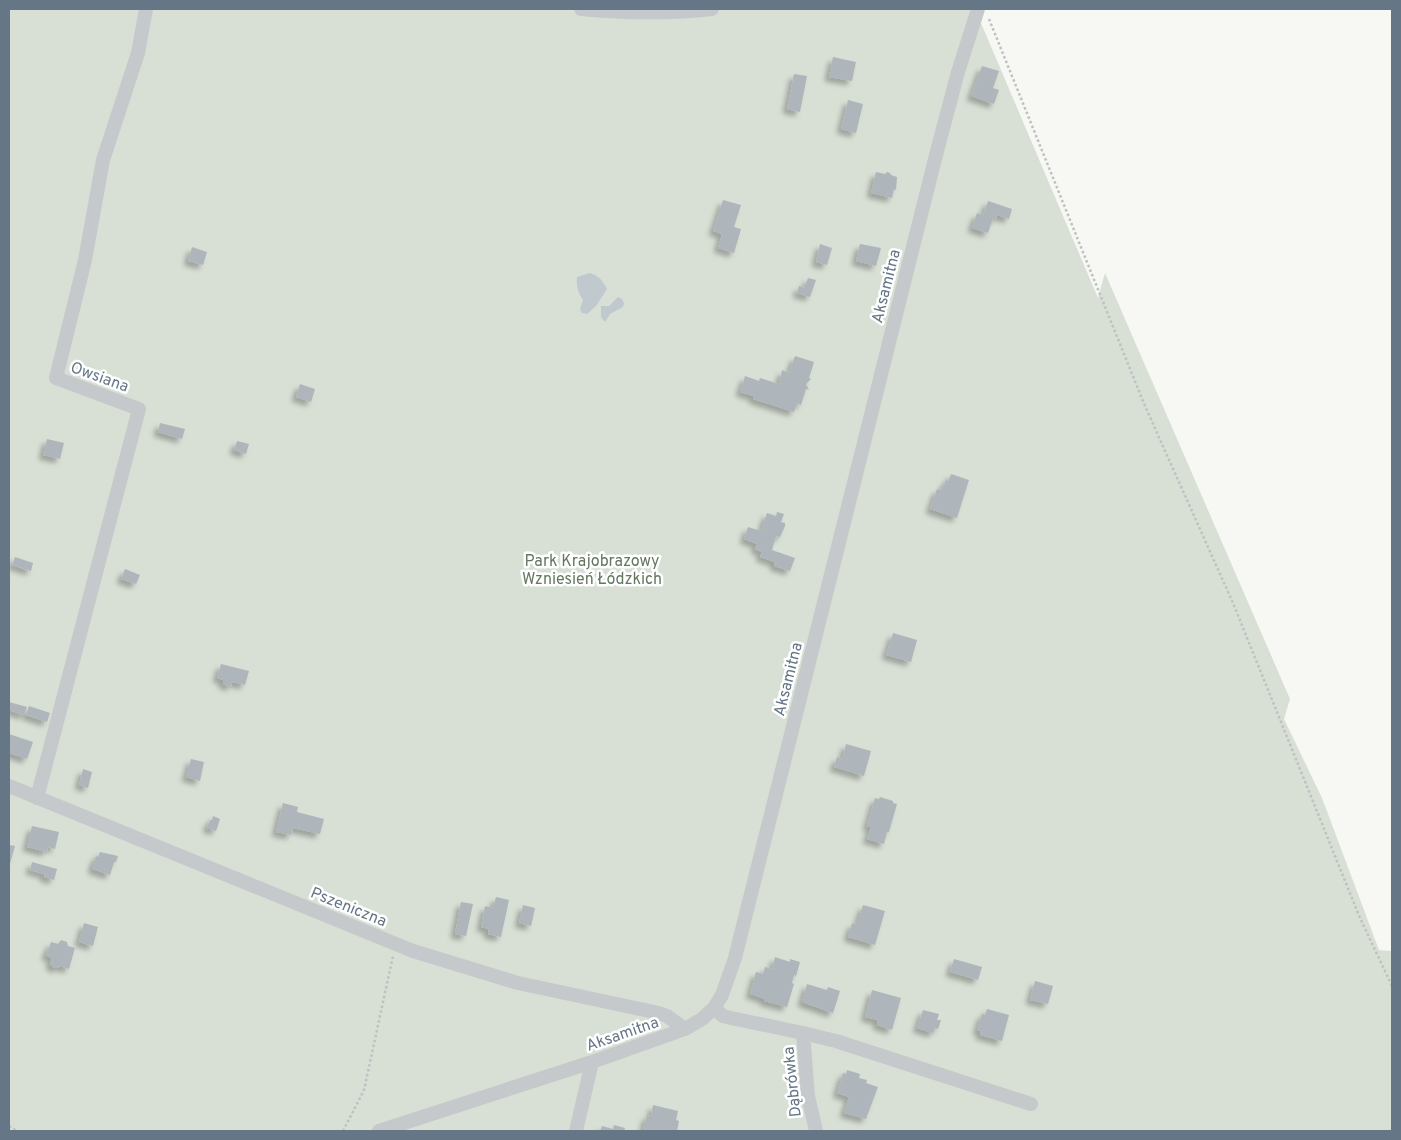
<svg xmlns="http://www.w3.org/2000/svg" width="1401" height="1140" font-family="Overpass,sans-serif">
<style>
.green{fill:#d8dfd5}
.water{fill:#bfc9ce}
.building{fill:#aeb5bb;filter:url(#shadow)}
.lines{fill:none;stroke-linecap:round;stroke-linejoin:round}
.path{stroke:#bec1c3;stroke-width:2.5;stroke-dasharray:2.5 2.5;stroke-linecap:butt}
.minor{stroke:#c5c9cc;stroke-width:14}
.labels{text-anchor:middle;stroke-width:5;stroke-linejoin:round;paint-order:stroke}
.street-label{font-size:16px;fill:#657687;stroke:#fff}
.park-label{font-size:16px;fill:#647860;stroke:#fff}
</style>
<defs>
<filter id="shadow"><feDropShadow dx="-4.5" dy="4.5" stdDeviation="2.5" flood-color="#0004"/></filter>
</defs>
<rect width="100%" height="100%" fill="#f7f7f4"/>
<path class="green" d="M9,9H975L1098,298L1105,273L1290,699L1284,719L1322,798L1379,950L1392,951V1131H9Z"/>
<path class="water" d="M590,273C599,276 602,280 607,289L596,306L587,314L582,313L580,309L583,300C578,293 576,285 577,277Z
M618,297L622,299L624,303L623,307L610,314L605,322L601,317V306H609Z"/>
<path class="building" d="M833,57L856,62L852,81L829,77Z
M982,66L999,71L993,88L999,90L994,104L971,96Z
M794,74L807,76L800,112L787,109Z
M848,100L863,104L856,133L841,129Z
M876,172L885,174L887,172L890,173L891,175L897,177L896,190L894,189L892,198L871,193Z
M723,200L741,205L734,227L741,229L734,253L718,248L722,234L713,231Z
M988,201L1012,209L1009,219L997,215L996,219L993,218L988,233L972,228L977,213L983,215Z
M820,244L832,248L827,265L816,262Z
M860,244L881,248L876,266L856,261Z
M192,247L207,252L203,265L188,261Z
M808,278L816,280L810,297L797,293L799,286L804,288Z
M795,356L814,362L809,378L811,379L806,384L809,390L806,389L801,405L797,403L794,412L753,399L754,396L740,392L745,376L759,381L760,378L779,384L782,370L789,373Z
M300,384L315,389L311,402L296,397Z
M160,423L185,429L182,439L158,432Z
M47,439L64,443L60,459L43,455Z
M237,441L249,444L246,454L234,450Z
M951,474L969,480L957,518L930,509L937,489L942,490L946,480L948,481Z
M777,512L784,514L781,522L785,523V526L780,537L776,536L772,550L795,558L790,571L774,566L775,562L760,557L762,552L755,549L757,544L744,539L748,527L761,531L767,513L776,516Z
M15,557L33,563L31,571L12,565Z
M125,569L140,575L136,584L121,579Z
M893,633L917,640L911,662L886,655Z
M221,664L249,671L245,685L232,682L231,687L223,684L224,680L217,678Z
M9,702L27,707L24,715L9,710Z
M29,706L50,713L47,722L26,715Z
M9,734L33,742L27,759L9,753Z
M846,744L871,751L864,776L834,767L837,757L842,759Z
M191,759L204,762L200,781L186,777Z
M83,769L92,772L88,788L79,785Z
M880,797L893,801V803L897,804L889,832H887L884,844L867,839L871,827L867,826L875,798L879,799Z
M283,803L298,807L297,812L324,819L320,834L293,828L291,835L276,832Z
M213,816L220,819L216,831L207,828L210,820H212Z
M32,826L59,832L55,849L48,847L47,852L27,847Z
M9,845L15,846L9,867Z
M100,852L118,856L116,862H114L110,875L92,869L96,856L98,857Z
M32,862L57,869L54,880L44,877L45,874L30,870Z
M496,897L509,900L501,937L488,934L489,929L481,927L485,906L493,908Z
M461,902L473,904L466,936L455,934Z
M523,905L535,908L531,926L519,923Z
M863,905L885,911L875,945L848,937L852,923L857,925Z
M84,923L98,927L93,946L79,942Z
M61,940L67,942L68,946L75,948L69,969L60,966L57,968H54L50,964L52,958L47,956L46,953L49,948L51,942L58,944Z
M775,957L790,962V959L800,962L796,976L794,975L792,983L794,984L787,1007L764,1001L765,999L750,994L756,972L763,974L765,967L772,969Z
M954,959L982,967L978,980L950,972Z
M1035,981L1053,986L1048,1004L1030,1000Z
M807,984L827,990L828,987L840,991L833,1013L802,1002Z
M872,990L901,998L892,1030L877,1025L878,1020L865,1017Z
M987,1009L1009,1015L1002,1041L980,1035L981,1031L977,1030L982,1014L985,1015Z
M923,1010L939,1014L937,1020H941L938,1029L935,1028L933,1033L917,1028Z
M847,1070L860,1074L859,1078L867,1080L866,1083L878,1087L866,1119L844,1113L849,1097L837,1093L843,1073L846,1074Z
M653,1105L678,1111L676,1120L679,1121L677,1131H647L643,1130L647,1115L651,1116Z
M614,1125L625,1128L624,1131H600L602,1126L613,1129Z"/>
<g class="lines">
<path class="path" d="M989,19L1145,406L1233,603L1360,918L1392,986
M9,1126L17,1131
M343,1131L364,1090L393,956"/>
<path class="minor" d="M581,9C625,13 668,14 712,9
M9,786L413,951L518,983L659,1013L667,1016L685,1029
M37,798L139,409L56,378L85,260L103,160L138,53L146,9
M714,1008L723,1016L731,1018L803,1033L808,1096L816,1131
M803,1033L836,1041L1031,1104
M379,1131L592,1062L685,1029L702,1019L714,1008L722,995L735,958L936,155L958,72L978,9
M576,1131L592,1062"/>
</g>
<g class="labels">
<g class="street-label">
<text transform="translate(885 286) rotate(-76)" y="6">Aksamitna</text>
<text transform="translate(100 376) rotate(20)" y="6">Owsiana</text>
<text transform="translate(787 679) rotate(-76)" y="6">Aksamitna</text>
<text transform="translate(349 906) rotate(22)" y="6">Pszeniczna</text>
<text transform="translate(622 1033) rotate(-19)" y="6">Aksamitna</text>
<text transform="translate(791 1082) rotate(-96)" y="6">Dąbrówka</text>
</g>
<g class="park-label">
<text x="592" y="566">Park Krajobrazowy<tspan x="592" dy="18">Wzniesień Łódzkich</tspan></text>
</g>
</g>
<rect width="1401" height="1140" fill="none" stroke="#657687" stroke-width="20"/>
</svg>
